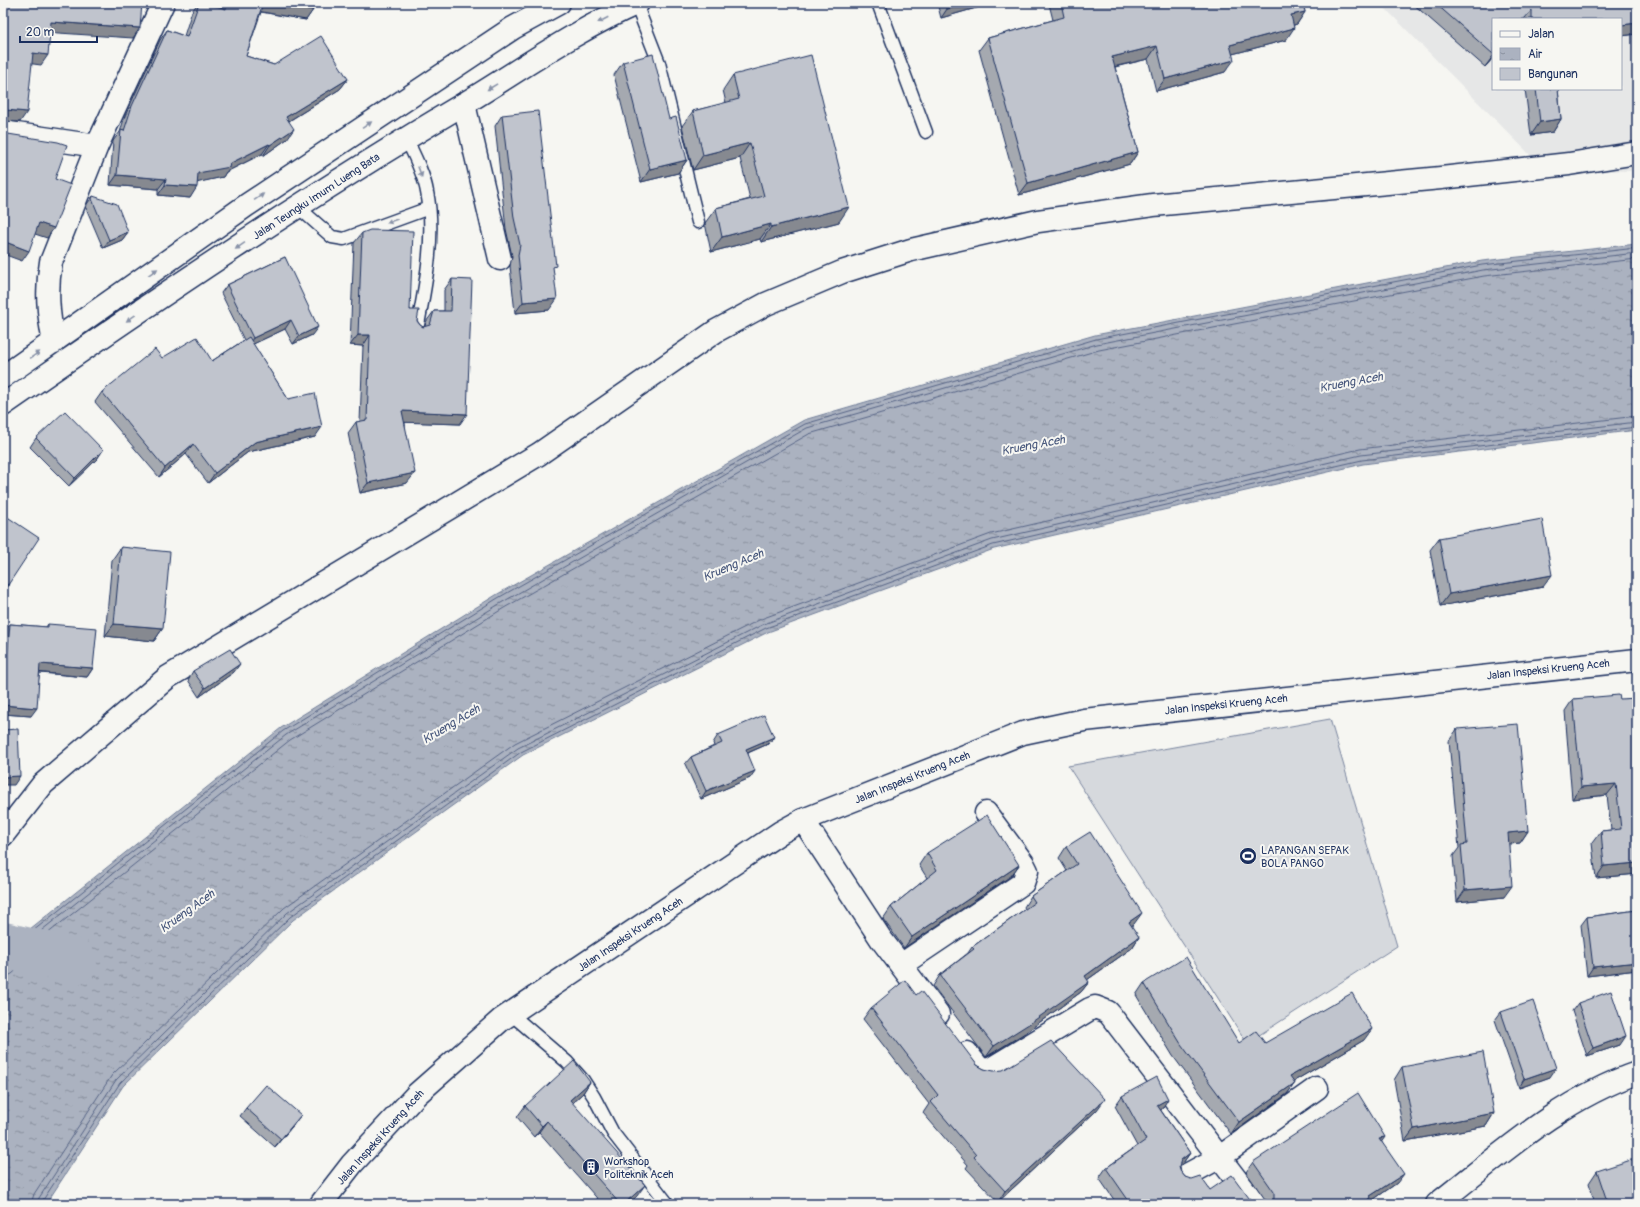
<svg xmlns="http://www.w3.org/2000/svg" width="1640" height="1207" font-family="Pangolin,sans-serif">
<style>
.built{fill:#e6e7e7;fill-rule:evenodd}
.pitch{fill:#d6d9dd;stroke:#78849e}
.water{fill:url(#water-ripples);stroke:#717e99}
.lines{fill:none;stroke-linecap:round;stroke-linejoin:round}
.shore{stroke:#556385;stroke-width:1}
.river{stroke:#abb2c0;stroke-width:46}
.lane-casing{stroke:#1b2f5e;stroke-width:15}
.street-casing{stroke:#1b2f5e;stroke-width:25}
.secondary-casing{stroke:#1b2f5e;stroke-width:25}
.highway-casing{stroke:#1b2f5e;stroke-width:25}
.lane{stroke:#f6f6f2;stroke-width:12}
.street{stroke:#f6f6f2;stroke-width:22}
.secondary{stroke:#f6f6f2;stroke-width:22}
.highway{stroke:#f6f6f2;stroke-width:22}
.wall{fill:#a5a9b0;stroke:#1b2f5e}
.shaded-wall{fill:#868990;stroke:#1b2f5e}
.building{fill:#c0c4cd;stroke:#1b2f5e}
.oneway{fill:#8892a8}
.labels{text-anchor:middle;stroke-width:4;stroke-linejoin:round;paint-order:stroke}
.street-label{font-size:11px;fill:#1b2f5e;stroke:#f6f6f2}
.poi-label{font-size:11px;fill:#1b2f5e;stroke:#f6f6f2;text-anchor:start}
.water-label{font-size:12px;font-style:italic;fill:#46567b;stroke:#f6f6f2}
</style>
<defs>
<pattern id="water-ripples" width="26" height="14" patternUnits="userSpaceOnUse"><rect width="26" height="14" fill="#abb2c0"/><path d="M2 4q2-2 4 0t4 0M15 11q2-2 4 0t4 0" fill="none" stroke="#8a919f"/></pattern>
</defs>
<rect width="100%" height="100%" fill="#f6f6f2"/>
<filter id="ink" filterUnits="userSpaceOnUse"><feTurbulence type="fractalNoise" baseFrequency=".025" numOctaves="2"/><feDisplacementMap in="SourceGraphic" scale="8" xChannelSelector="R" yChannelSelector="G"/><feConvolveMatrix kernelMatrix="1 2 1 2 8 2 1 2 1" color-interpolation-filters="sRGB"/></filter>
<g filter="url(#ink)">
<path class="built" d="M1380,3H1637V171L1545,170ZM1493,19H1621V89H1493Z"/>
<path class="pitch" d="M1330,719L1397,946L1247,1043L1068,766Z"/>
<path class="water" d="M1637,244V430L1363,464L994,549L768,632L523,755L293,920L123,1086L46,1204H3V965L15,941L281,728L496,595L804,420L1095,335L1482,261Z"/>
<g class="lines">
<path class="shore" d="M3,966L8,963L18,943L283,731L498,598L805,424L1096,339L1482,265L1637,248
M3,971L12,967L22,946L286,735L501,603L807,428L1097,344L1483,270L1637,253
M3,977C18,976 21,961 27,950L290,740L504,608L809,434L1099,350L1484,276L1637,259
M31,1204L34,1194L112,1075L284,908L515,743L761,619L991,534L1360,449L1637,416
M37,1204L39,1198L116,1080L287,913L518,748L764,624L992,540L1361,455L1637,422
M42,1204L43,1200L120,1083L290,917L521,752L766,628L993,545L1362,460L1637,427"/>
<path class="river" d="M3,945L74,961"/>
<defs>
<path id="lane" d="M878,3L926,132
M636,4L659,63L698,222
M406,138C414,155 424,174 427,192C436,235 425,288 417,330
M298,207L332,237L344,239L429,208
M511,1014L567,1062L583,1080L594,1097L613,1133L668,1204"/>
<path id="street" d="M464,104L500,259
M3,132L97,146
M54,342C48,314 46,290 51,262L97,146L163,3
M803,820L881,939L938,1014
M3,835L43,784L168,677L539,454L716,331L766,304L842,272L911,250L1038,221L1153,205L1441,178L1569,164L1637,153
M901,965L1023,883L1027,871L1023,863L986,813
M967,1053L979,1068L989,1070L1090,1009L1095,1007L1108,1012L1255,1204
M1185,1176L1220,1157L1317,1088
M1437,1204C1500,1155 1561,1099 1637,1073"/>
<path id="secondary" d="M321,1204L352,1164L417,1094L501,1020L781,832L803,820L1023,733L1084,720L1637,660"/>
<path id="highway" d="M3,377L247,205L513,28L559,3
M3,405C153,301 305,198 462,105C520,70 576,30 638,3"/>
</defs>
<use href="#lane" class="lane-casing"/>
<use href="#street" class="street-casing"/>
<use href="#secondary" class="secondary-casing"/>
<use href="#highway" class="highway-casing"/>
<use href="#lane" class="lane"/>
<use href="#street" class="street"/>
<use href="#secondary" class="secondary"/>
<use href="#highway" class="highway"/>
</g>
<path class="wall" d="M198,3H206L221,8L222,3H315L313,10L306,20L261,12L246,56L274,65L348,79L340,89L289,121L287,139L263,156L262,154L226,172L223,177L198,182L190,198L158,195V189L110,185L113,141L120,132L125,116L160,40L167,30L184,36L192,11Z
M937,3H985L983,6L941,18Z
M1049,3H1303L1305,12L1297,24L1294,25L1286,40L1232,54L1225,72L1156,91L1148,59L1115,67L1138,152L1130,164L1019,195L979,50L988,38L1053,20L1049,4Z
M1412,3H1637V34L1621,36V19H1493V58L1485,67Z
M623,62L687,160L678,173L641,182L614,75Z
M733,75L839,222L761,242L760,239L711,252L705,223L716,208L750,199L740,158L693,170L682,126L693,111L726,103L723,90Z
M1525,89H1558L1561,119L1553,132L1531,135Z
M502,115L553,270L549,310L515,313L510,266L512,256L506,229L495,126Z
M93,196L128,232L122,240L103,248L86,208L87,204Z
M362,233L420,325L423,327L425,326L426,322L434,311H444V290L452,279L460,424L405,422L407,483L360,493L348,433L356,422H360L363,346L350,345L354,243Z
M285,257L312,335L293,344L285,329L253,344L288,399L315,437L248,452L208,483L186,454L159,477L95,402L102,392L162,358L212,361L244,340L221,293L227,285Z
M36,438L103,450L97,459L69,486L30,447Z
M3,514L8,585L3,592Z
M1439,538L1543,587L1440,606L1430,550Z
M121,547L163,628L154,641L105,636L112,560Z
M10,624L46,627L48,624L93,668L87,677L40,673L31,716L3,714V647L4,632Z
M193,671L234,672L199,697L188,680Z
M1573,699H1620L1637,874L1596,878L1592,843L1601,831L1611,830L1607,795L1572,799L1565,711Z
M1457,729L1528,831L1520,843L1509,844L1504,897L1457,902L1453,856L1459,848L1449,741Z
M718,735L774,737L768,744L748,753L750,778L701,799L685,764L691,757L714,746L713,743Z
M1066,847L1134,924L1131,926L1139,937L1132,948L1087,980L1089,982L1081,992L1025,1033L986,1057L933,986L940,975L968,953L972,947L1025,909L1024,907L1031,896L1067,871L1059,858Z
M927,853L1019,865L1011,876L904,948L883,919L891,907L927,878L919,865Z
M1637,910V970L1587,976L1581,925L1587,917Z
M1144,983L1239,1043H1265L1364,1040L1294,1081L1295,1083L1287,1094L1231,1134L1173,1056L1136,995Z
M916,995L977,1065L984,1069L1097,1110L998,1202L966,1168L968,1165L923,1113L929,1104L863,1019L871,1008Z
M1578,1003L1620,1045L1587,1056L1572,1011Z
M1501,1012L1550,1077L1519,1088L1495,1020Z
M1402,1067L1494,1113L1486,1126L1405,1141L1394,1080Z
M590,1082L583,1093L572,1103L637,1196L629,1204H602L539,1132L534,1137L517,1117L525,1106Z
M1122,1096L1162,1109H1160L1190,1153L1183,1163L1180,1166L1181,1172L1185,1177L1210,1190L1252,1202L1255,1204H1117L1099,1178L1106,1168L1137,1146L1115,1106Z
M246,1108L295,1123L275,1147L240,1116Z
M1382,1142L1397,1183L1367,1204H1267V1202L1246,1172L1253,1162Z
M1597,1171L1637,1204H1595L1589,1183Z"/>
<path class="shaded-wall" d="M263,3H276L313,10L306,20L257,11Z
M420,3H441L418,6Z
M969,3H985L983,6L941,18L947,9Z
M1305,12L1297,24L1283,28L1291,15Z
M51,22L140,28L133,38L44,32Z
M1637,23V34L1621,36V25Z
M1294,28L1286,40L1221,57L1230,45Z
M1157,46L1148,59L1104,69L1112,57Z
M33,53L48,55L41,65L26,63Z
M1493,56V58L1485,67Z
M1234,60L1225,72L1156,91L1165,79Z
M348,79L340,89L279,127L286,117Z
M6,110L27,112L20,122L3,121V112Z
M1561,119L1553,132L1531,135L1540,122Z
M294,129L287,139L263,156L270,145Z
M750,143L740,158L693,170L703,155Z
M269,144L262,154L226,172L223,177L191,184L198,173L229,164Z
M1138,152L1130,164L1019,195L1028,183Z
M687,160L678,173L641,182L650,169Z
M117,175L166,179L158,189L110,185Z
M165,185L197,187L190,198L158,195Z
M849,207L839,222L761,242L771,227Z
M39,223L54,228L47,238L32,233Z
M771,224L760,239L711,252L722,237Z
M128,232L122,240L103,248L109,240Z
M3,241L29,251L22,261L3,254Z
M557,299L549,310L515,313L523,302Z
M291,320L285,329L247,347L253,338Z
M318,327L312,335L293,344L299,336Z
M358,335H370L363,346L350,345Z
M402,411L467,414L460,424L395,422Z
M322,427L315,437L248,452L208,483L215,473L255,442Z
M193,444L186,454L159,477L165,468Z
M103,450L97,459L69,486L75,478Z
M415,473L407,483L360,493L368,483Z
M1552,575L1543,587L1440,606L1449,594Z
M114,624L163,628L154,641L105,636Z
M40,664L93,668L87,677L35,672Z
M240,664L234,672L199,697L205,688Z
M3,705L37,708L31,716L3,714Z
M774,737L768,744L740,756L746,749Z
M755,771L750,778L701,799L706,791Z
M20,776L14,785H3V777Z
M1616,784L1607,795L1572,799L1581,787Z
M1528,831L1520,843L1500,845L1508,833Z
M1637,863V874L1596,878L1604,866Z
M1019,865L1011,876L904,948L912,937Z
M1512,886L1504,897L1457,902L1465,890Z
M1142,913L1134,924L1121,933L1129,922Z
M1139,937L1132,948L1077,987L1085,976Z
M1637,962V970L1587,976L1593,967Z
M1089,982L1081,992L1025,1033L986,1057L994,1046Z
M1372,1029L1364,1040L1282,1088L1290,1076Z
M1626,1036L1620,1045L1587,1056L1593,1048Z
M1556,1068L1550,1077L1519,1088L1524,1079Z
M590,1082L583,1093L562,1112L570,1100Z
M1295,1083L1287,1094L1231,1134L1239,1122Z
M1105,1099L1097,1110L998,1202L1005,1191Z
M1168,1099L1162,1109L1150,1115L1157,1105Z
M1494,1113L1486,1126L1405,1141L1414,1129Z
M301,1115L295,1123L275,1147L281,1139Z
M547,1121L539,1132L534,1137L542,1126Z
M1385,1137L1378,1147L1379,1138Z
M1190,1153L1183,1163L1174,1170L1181,1160Z
M1404,1174L1397,1183L1367,1204H1361L1370,1196Z
M645,1185L637,1196L629,1204H624Z"/>
<path class="building" d="M3,3H142L140,28L51,22L48,55L33,53L27,112L6,110L3,112Z
M199,3H206L226,9L227,3H263L246,56L274,65L321,36L348,79L286,117L294,129L270,145L269,144L229,164L230,167L198,173L197,187L165,185L166,179L117,175L121,130L124,131L132,106L167,30L187,37Z
M276,3H315L313,10Z
M945,3H969L947,9Z
M1061,3H1303L1305,12L1291,15L1294,28L1230,45L1234,60L1165,79L1157,46L1112,57L1138,152L1028,183L988,38L1064,17Z
M1435,3H1637V23L1621,25V19H1532V10L1524,19H1493V54Z
M653,54L669,119L676,117L687,160L650,169L623,62Z
M811,55L849,207L771,227V224L722,237L716,208L764,196L750,143L703,155L693,111L739,99L733,75Z
M1536,89H1558L1561,119L1540,122Z
M538,111L556,266L553,267L557,299L523,302L518,255L520,245L514,218L502,115Z
M3,132L8,134L58,142L67,145L55,179L71,185L54,228L39,223L29,251L3,241Z
M93,196L117,204L128,232L109,240L92,199Z
M370,230L413,231L410,310H419L417,321L420,325L423,327L430,325L434,311H451L452,279L472,280L467,414L402,411L415,473L368,483L356,422L367,420L370,335H358L362,233Z
M285,257L318,327L299,336L291,320L253,338L227,285Z
M197,337L212,361L249,337L288,399L315,393L322,427L255,442L215,473L193,444L165,468L102,392L155,349L162,358Z
M65,411L103,450L75,478L36,438Z
M3,514L39,538L8,585L3,582Z
M1542,519L1552,575L1449,594L1439,538Z
M121,547L170,552L163,628L114,624Z
M10,624L48,627V624L97,628L93,668L40,664L37,708L3,705Z
M230,649L240,664L205,688L193,671Z
M1619,695L1620,699L1637,698V863L1604,866L1601,831L1621,829L1616,784L1581,787L1573,699Z
M764,715L774,737L746,749L755,771L706,791L691,757L722,743L718,735Z
M1518,724L1528,831L1508,833L1512,886L1465,890L1461,845L1467,844L1457,729Z
M18,729L20,776L3,777V730Z
M987,815L1019,865L912,937L891,907L937,870L927,853Z
M1090,832L1142,913L1129,922L1139,937L1085,976L1089,982L1032,1022L994,1046L940,975L974,949L972,947L1035,902L1031,896L1077,864L1066,847Z
M1637,910V962L1593,967L1587,917Z
M1186,957L1239,1043L1256,1031L1265,1043L1352,993L1372,1029L1290,1076L1295,1083L1239,1122L1181,1044L1144,983Z
M905,980L916,995L921,991L977,1065L984,1069L994,1071L1003,1070L1051,1041L1105,1099L1005,1191L974,1157L976,1155L931,1102L938,1095L871,1008Z
M1611,991L1626,1036L1593,1048L1578,1003Z
M1533,1001L1556,1068L1524,1079L1501,1012Z
M1483,1052L1494,1113L1414,1129L1402,1067Z
M574,1061L590,1082L570,1100L645,1185L624,1204H620L547,1121L542,1126L525,1106Z
M1157,1077L1168,1099L1157,1105L1190,1153L1181,1160L1179,1166L1181,1172L1185,1177L1191,1179L1200,1176L1210,1190L1232,1175L1252,1202L1255,1204H1131L1106,1168L1146,1140L1122,1096Z
M266,1085L301,1115L281,1139L246,1108Z
M1358,1093L1385,1137L1379,1138L1404,1174L1370,1196L1371,1198L1361,1204H1269L1274,1199V1192L1253,1162Z
M1637,1158V1204H1608L1597,1171Z"/>
<defs><path id="oneway-solid" d="M-6-.8H1V-3.2L6.5 0L1 3.2V.8H-6Z"/></defs>
<g class="oneway">
<use href="#oneway-solid" transform="translate(603 20) rotate(153)"/>
<use href="#oneway-solid" transform="translate(492 87) rotate(149)"/>
<use href="#oneway-solid" transform="translate(367 125) rotate(-34)"/>
<use href="#oneway-solid" transform="translate(420 172) rotate(70)"/>
<use href="#oneway-solid" transform="translate(259 197) rotate(-34)"/>
<use href="#oneway-solid" transform="translate(392 221) rotate(160)"/>
<use href="#oneway-solid" transform="translate(240 246) rotate(146)"/>
<use href="#oneway-solid" transform="translate(153 272) rotate(-35)"/>
<use href="#oneway-solid" transform="translate(131 318) rotate(146)"/>
<use href="#oneway-solid" transform="translate(35 355) rotate(-34)"/>
</g>
</g>
<defs>
<symbol id="stadium-disc" viewBox="-11 -11 22 22"><circle r="9.5" fill="#1b2f5e" stroke="#f6f6f2"/><path d="M0-5a6.5 5 0 1 0 0 10a6.5 5 0 1 0 0-10ZM-3.5-1.8h7v3.6h-7Z" fill="#fff"/></symbol>
<symbol id="building-disc" viewBox="-11 -11 22 22"><circle r="9.5" fill="#1b2f5e" stroke="#f6f6f2"/><path d="M-4-6H4V6H1V3H-1V6H-4ZM-2.5-4.3h1.7v1.8h-1.7ZM.8-4.3h1.7v1.8H.8ZM-2.5-1h1.7V.8h-1.7ZM.8-1h1.7V.8H.8Z" fill="#fff"/></symbol>
</defs>
<g fill-rule="evenodd">
<use href="#stadium-disc" x="1238" y="846" width="20" height="20"/>
<use href="#building-disc" x="581" y="1157" width="20" height="20"/>
</g>
<g class="labels">
<g class="street-label">
<text transform="translate(316 196) rotate(-33)" y="4">Jalan Teungku Imum Lueng Bata</text>
<text transform="translate(1548 669) rotate(-6)" y="4">Jalan Inspeksi Krueng Aceh</text>
<text transform="translate(1226 704) rotate(-6)" y="4">Jalan Inspeksi Krueng Aceh</text>
<text transform="translate(912 777) rotate(-22)" y="4">Jalan Inspeksi Krueng Aceh</text>
<text transform="translate(630 934) rotate(-34)" y="4">Jalan Inspeksi Krueng Aceh</text>
<text transform="translate(380 1137) rotate(-48)" y="4">Jalan Inspeksi Krueng Aceh</text>
</g>
<g class="poi-label">
<text x="1261" y="854">LAPANGAN SEPAK<tspan x="1261" dy="13">BOLA PANGO</tspan></text>
<text x="604" y="1165">Workshop<tspan x="604" dy="13">Politeknik Aceh</tspan></text>
</g>
<g class="water-label">
<text transform="translate(1351 382) rotate(-11)" y="4">Krueng Aceh</text>
<text transform="translate(1033 445) rotate(-11)" y="4">Krueng Aceh</text>
<text transform="translate(733 565) rotate(-23)" y="4">Krueng Aceh</text>
<text transform="translate(451 724) rotate(-31)" y="4">Krueng Aceh</text>
<text transform="translate(187 911) rotate(-36)" y="4">Krueng Aceh</text>
</g>
</g>
<rect width="1640" height="1207" fill="none" stroke="#f6f6f2" stroke-width="16"/>
<rect x="8" y="8" width="1624" height="1191" fill="none" stroke="#1b2f5e" stroke-width="1.5" filter="url(#ink)"/>
<rect x="1492" y="18" width="130" height="72" fill="#f6f6f2" stroke="#9ea6b7"/>
<rect x="1500" y="31" width="20" height="6" fill="#f6f6f2" stroke="#9ea6b7"/>
<text x="1528" y="38" font-size="12" fill="#1b2f5e">Jalan</text>
<rect x="1500" y="48" width="20" height="12" fill="url(#water-ripples)" stroke="#9ea6b7"/>
<text x="1528" y="58" font-size="12" fill="#1b2f5e">Air</text>
<rect x="1500" y="68" width="20" height="12" fill="#c0c4cd" stroke="#9ea6b7"/>
<text x="1528" y="78" font-size="12" fill="#1b2f5e">Bangunan</text>
<path d="M20 36v6h77v-6" fill="none" stroke="#1b2f5e" stroke-width="2"/>
<text x="26" y="36" font-size="12" fill="#1b2f5e" stroke="#f6f6f2" stroke-width="3" paint-order="stroke">20 m</text>
</svg>
